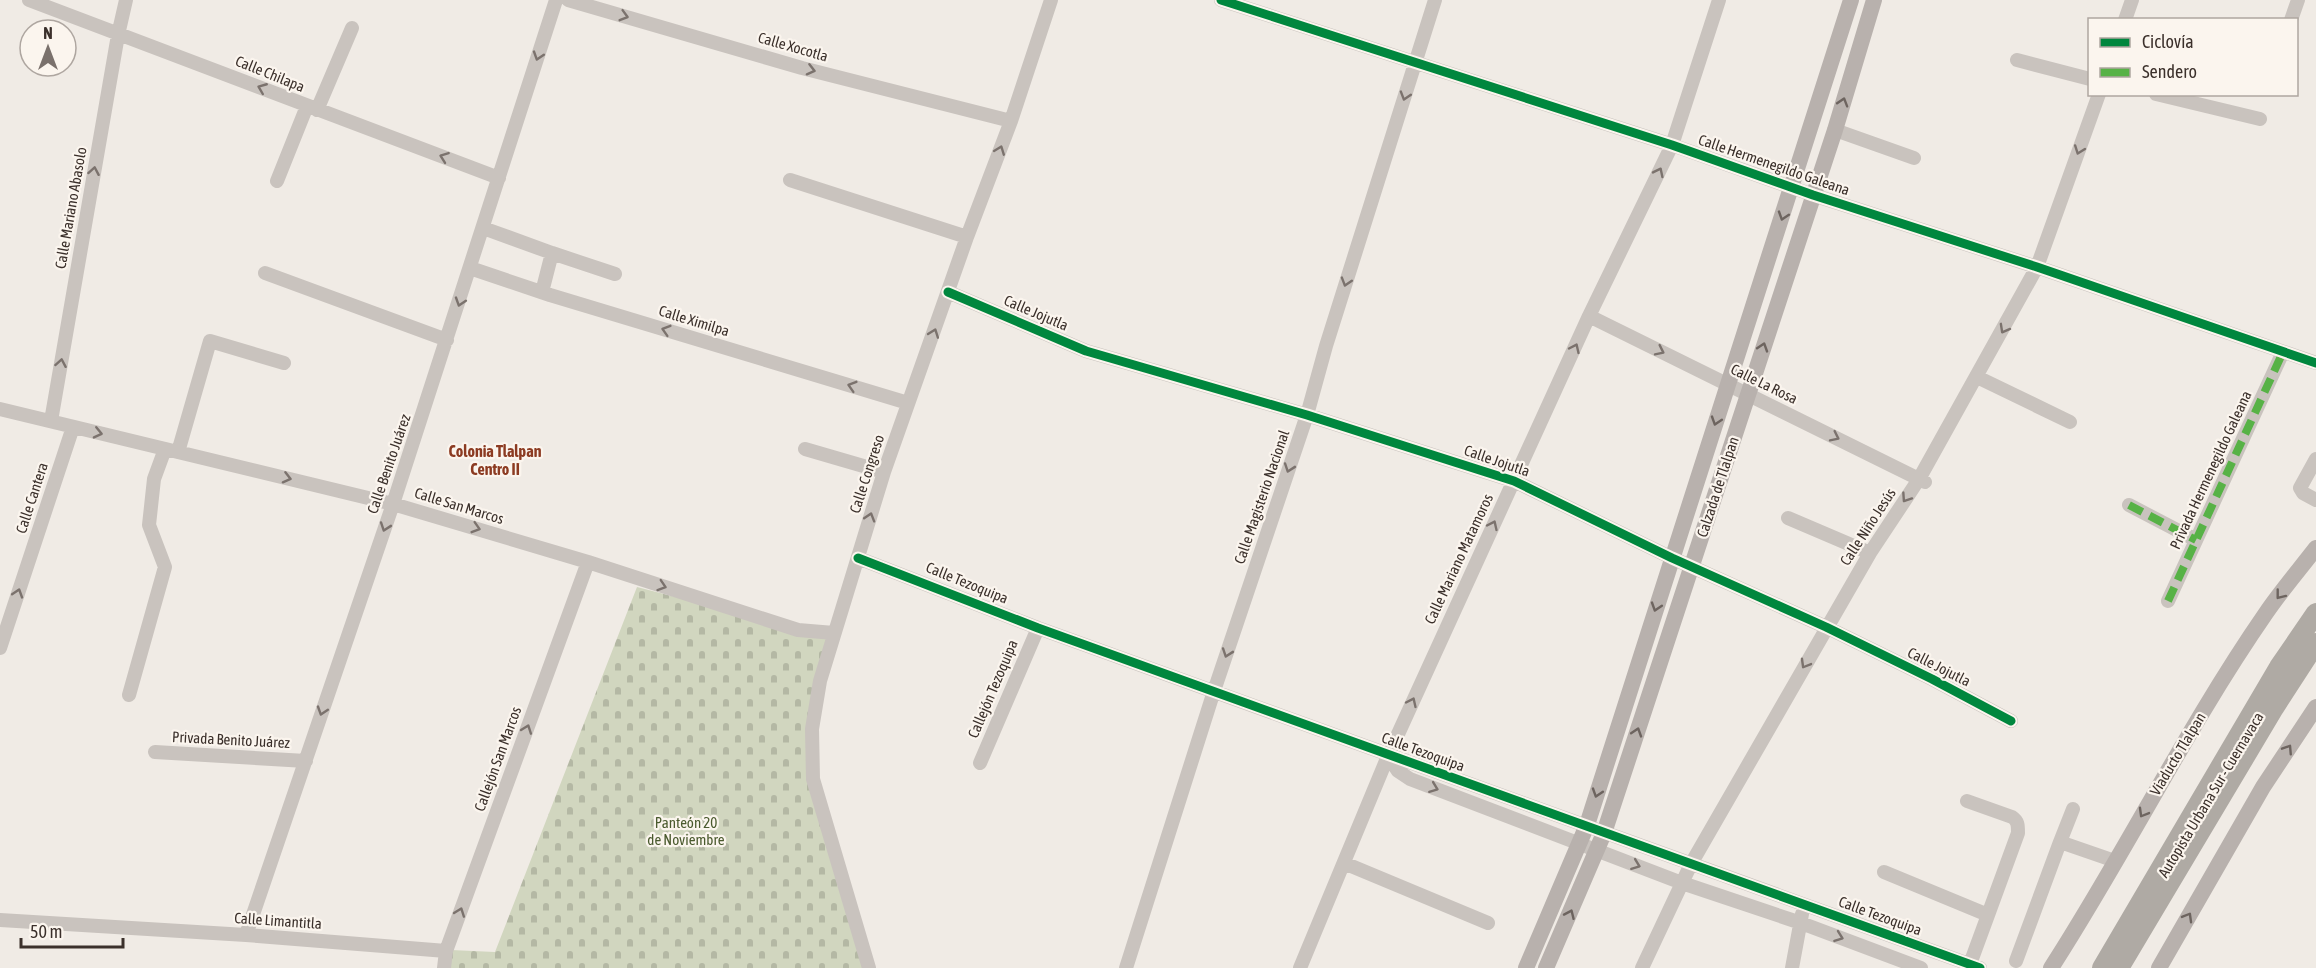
<svg xmlns="http://www.w3.org/2000/svg" width="2316" height="968" font-family="'Asap Condensed',sans-serif">
<style>
.cemetery{fill:url(#cemetery-stones)}
.lines{fill:none;stroke-linecap:round;stroke-linejoin:round}
.minor{stroke:#c9c3be;stroke-width:14}
.major{stroke:#b8b1ad;stroke-width:16}
.highway{stroke:#afaaa4;stroke-width:20}
.quiet{stroke:#57b246;stroke-width:8;stroke-dasharray:15 8;stroke-linecap:butt}
.cycleway-casing{stroke:#fbf5ee;stroke-width:13}
.cycleway{stroke:#00873e;stroke-width:9}
.oneway{stroke:#7b726d}
.oneway2{stroke:#6d645f}
.labels{text-anchor:middle;stroke-width:4.5;stroke-linejoin:round;paint-order:stroke}
.street-label{font-size:15px;fill:#3b302b;stroke:#fbf5ee}
.park-label{font-size:15px;fill:#4a5a2e;stroke:#fbf5ee}
.neighbourhood-label{font-size:16px;font-weight:bold;fill:#8c3b22;stroke:#fbf5ee}
</style>
<defs>
<pattern id="cemetery-stones" width="16" height="16" patternUnits="userSpaceOnUse" patternTransform="scale(1.5)"><rect width="16" height="16" fill="#d1d6bf"/><path d="M2 7V4a2 2 0 0 1 4 0v3zM10 15v-3a2 2 0 0 1 4 0v3z" fill="#b4b8a4"/></pattern>
</defs>
<rect width="100%" height="100%" fill="#f0ebe5"/>
<path class="cemetery" d="M637,587L833,638L819,684L812,780L868,968H449L451,950L495,952Z"/>
<g class="lines">
<path class="minor" d="M29,0L499,178
M568,0L802,68L1011,121
M1221,0L1672,145L1813,195L2037,267L2316,363
M2125,20L2132,0
M2291,20L2298,0
M2017,60L2090,79
M2156,94L2260,119
M317,110L352,28
M1835,130L1914,158
M790,180L967,237
M277,181L307,106
M483,228L552,253L542,292
M552,253L615,274
M470,268L550,295L908,403
M265,273L447,340
M948,292L1086,351L1307,415L1514,481L1672,558L1826,627L1932,679L2011,721
M1589,316L1925,482
M1977,377L2070,422
M0,409L393,504L588,562L798,630L834,633
M51,421L118,35L126,0
M805,449L884,472
M178,452L210,341L284,363
M2316,459L2300,488L2303,493L2316,500
M2129,505L2196,540
M1788,518L1870,553
M858,558L1038,628L1980,968
M2168,601L2283,352
M0,648L73,427
M129,695L165,567L149,525L154,479L165,449
M155,752L306,761
M1388,756L1398,771L1410,779L1682,883L1801,923L1921,968
M980,763L1038,628
M2060,842L2073,809
M1344,863L1488,923
M1884,872L1988,915L2018,833C2018,825 2018,821 2012,817L1967,801
M0,920L246,935L446,951
M246,935L393,504L556,0
M2016,961L2060,842L2115,861
M1970,964L1988,915
M444,968L446,951L588,562
M869,968L813,779L812,729L820,681L884,472L967,237L1011,121L1051,0
M1126,968L1214,691L1307,415L1326,346L1435,0
M1300,968L1388,756L1589,316L1672,145L1719,0
M1642,968L1691,864L1870,553L1919,479L2037,267L2099,94
M1792,968L1802,914"/>
<path class="major" d="M1526,968L1587,825L1851,0
M1546,968L1604,833L1835,130L1874,0
M2051,968C2126,852 2187,727 2266,613C2281,591 2299,570 2316,548
M2159,968L2263,787L2316,707"/>
<path class="highway" d="M2102,968L2279,667L2316,613
M2119,968L2274,708L2316,643"/>
<path class="quiet" d="M2129,505L2196,540
M2168,601L2283,352"/>
<defs>
<path id="cycleway" d="M1221,0L1672,145L1813,195L2037,267L2316,363
M948,292L1086,351L1307,415L1514,481L1672,558L1826,627L1932,679L2011,721
M858,558L1038,628L1980,968"/>
</defs>
<use href="#cycleway" class="cycleway-casing"/>
<use href="#cycleway" class="cycleway"/>
</g>
<defs><path id="oneway-chevron" d="M-2-3.5L2.5 0L-2 3.5" fill="none" stroke-width="1.6" stroke-linecap="round" stroke-linejoin="round" transform="scale(1.5)"/></defs>
<g class="oneway">
<use href="#oneway-chevron" transform="translate(624 16) rotate(16)"/>
<use href="#oneway-chevron" transform="translate(538 56) rotate(108)"/>
<use href="#oneway-chevron" transform="translate(811 70) rotate(14)"/>
<use href="#oneway-chevron" transform="translate(262 88) rotate(-158)"/>
<use href="#oneway-chevron" transform="translate(1405 96) rotate(107)"/>
<use href="#oneway-chevron" transform="translate(1000 150) rotate(-69)"/>
<use href="#oneway-chevron" transform="translate(2079 150) rotate(110)"/>
<use href="#oneway-chevron" transform="translate(444 157) rotate(-160)"/>
<use href="#oneway-chevron" transform="translate(94 171) rotate(-80)"/>
<use href="#oneway-chevron" transform="translate(1659 172) rotate(-64)"/>
<use href="#oneway-chevron" transform="translate(1346 282) rotate(107)"/>
<use href="#oneway-chevron" transform="translate(460 302) rotate(108)"/>
<use href="#oneway-chevron" transform="translate(2004 329) rotate(119)"/>
<use href="#oneway-chevron" transform="translate(666 330) rotate(-163)"/>
<use href="#oneway-chevron" transform="translate(934 333) rotate(-70)"/>
<use href="#oneway-chevron" transform="translate(1575 348) rotate(-65)"/>
<use href="#oneway-chevron" transform="translate(1660 351) rotate(26)"/>
<use href="#oneway-chevron" transform="translate(61 363) rotate(-80)"/>
<use href="#oneway-chevron" transform="translate(852 386) rotate(-163)"/>
<use href="#oneway-chevron" transform="translate(98 433) rotate(13)"/>
<use href="#oneway-chevron" transform="translate(1835 437) rotate(26)"/>
<use href="#oneway-chevron" transform="translate(1289 468) rotate(109)"/>
<use href="#oneway-chevron" transform="translate(287 478) rotate(14)"/>
<use href="#oneway-chevron" transform="translate(1906 498) rotate(124)"/>
<use href="#oneway-chevron" transform="translate(870 517) rotate(-73)"/>
<use href="#oneway-chevron" transform="translate(1493 525) rotate(-65)"/>
<use href="#oneway-chevron" transform="translate(385 527) rotate(109)"/>
<use href="#oneway-chevron" transform="translate(476 528) rotate(17)"/>
<use href="#oneway-chevron" transform="translate(662 586) rotate(18)"/>
<use href="#oneway-chevron" transform="translate(18 593) rotate(-72)"/>
<use href="#oneway-chevron" transform="translate(1227 653) rotate(109)"/>
<use href="#oneway-chevron" transform="translate(1805 664) rotate(120)"/>
<use href="#oneway-chevron" transform="translate(1412 702) rotate(-65)"/>
<use href="#oneway-chevron" transform="translate(322 711) rotate(108)"/>
<use href="#oneway-chevron" transform="translate(527 729) rotate(-70)"/>
<use href="#oneway-chevron" transform="translate(1434 788) rotate(21)"/>
<use href="#oneway-chevron" transform="translate(1636 865) rotate(21)"/>
<use href="#oneway-chevron" transform="translate(460 912) rotate(-70)"/>
<use href="#oneway-chevron" transform="translate(1839 937) rotate(20)"/>
</g>
<g class="oneway2">
<use href="#oneway-chevron" transform="translate(1843 102) rotate(-73)"/>
<use href="#oneway-chevron" transform="translate(1783 216) rotate(108)"/>
<use href="#oneway-chevron" transform="translate(1763 347) rotate(-72)"/>
<use href="#oneway-chevron" transform="translate(1716 421) rotate(108)"/>
<use href="#oneway-chevron" transform="translate(2280 595) rotate(128)"/>
<use href="#oneway-chevron" transform="translate(1656 607) rotate(108)"/>
<use href="#oneway-chevron" transform="translate(1637 732) rotate(-72)"/>
<use href="#oneway-chevron" transform="translate(2288 749) rotate(-57)"/>
<use href="#oneway-chevron" transform="translate(1597 793) rotate(108)"/>
<use href="#oneway-chevron" transform="translate(2143 813) rotate(120)"/>
<use href="#oneway-chevron" transform="translate(1570 914) rotate(-66)"/>
<use href="#oneway-chevron" transform="translate(2188 917) rotate(-60)"/>
</g>
<g class="labels">
<g class="street-label">
<text transform="translate(793 47) rotate(16)" y="5">Calle Xocotla</text>
<text transform="translate(270 74) rotate(22)" y="5">Calle Chilapa</text>
<text transform="translate(1774 165) rotate(19)" y="5">Calle Hermenegildo Galeana</text>
<text transform="translate(71 208) rotate(-80)" y="5">Calle Mariano Abasolo</text>
<text transform="translate(1036 313) rotate(23)" y="5">Calle Jojutla</text>
<text transform="translate(694 321) rotate(17)" y="5">Calle Ximilpa</text>
<text transform="translate(1764 384) rotate(26)" y="5">Calle La Rosa</text>
<text transform="translate(1497 461) rotate(19)" y="5">Calle Jojutla</text>
<text transform="translate(389 464) rotate(-71)" y="5">Calle Benito Juárez</text>
<text transform="translate(2211 470) rotate(-65)" y="5">Privada Hermenegildo Galeana</text>
<text transform="translate(867 474) rotate(-72)" y="5">Calle Congreso</text>
<text transform="translate(1718 487) rotate(-72)" y="5">Calzada de Tlalpan</text>
<text transform="translate(1262 497) rotate(-71)" y="5">Calle Magisterio Nacional</text>
<text transform="translate(32 498) rotate(-72)" y="5">Calle Cantera</text>
<text transform="translate(459 506) rotate(17)" y="5">Calle San Marcos</text>
<text transform="translate(1868 527) rotate(-57)" y="5">Calle Niño Jesús</text>
<text transform="translate(1459 559) rotate(-65)" y="5">Calle Mariano Matamoros</text>
<text transform="translate(967 583) rotate(22)" y="5">Calle Tezoquipa</text>
<text transform="translate(1939 667) rotate(27)" y="5">Calle Jojutla</text>
<text transform="translate(993 689) rotate(-67)" y="5">Callejón Tezoquipa</text>
<text transform="translate(231 740) rotate(3)" y="5">Privada Benito Juárez</text>
<text transform="translate(1423 752) rotate(20)" y="5">Calle Tezoquipa</text>
<text transform="translate(2178 754) rotate(-59)" y="5">Viaducto Tlalpan</text>
<text transform="translate(498 759) rotate(-70)" y="5">Callejón San Marcos</text>
<text transform="translate(2211 795) rotate(-59)" y="5">Autopista Urbana Sur - Cuernavaca</text>
<text transform="translate(1880 916) rotate(20)" y="5">Calle Tezoquipa</text>
<text transform="translate(278 921) rotate(4)" y="5">Calle Limantitla</text>
</g>
<g class="park-label">
<text x="686" y="828">Panteón 20<tspan x="686" dy="17">de Noviembre</tspan></text>
</g>
<g class="neighbourhood-label">
<text x="495" y="457">Colonia Tlalpan<tspan x="495" dy="18">Centro II</tspan></text>
</g>
</g>
<rect x="2088" y="18" width="210" height="78" fill="#fbf5ee" stroke="#aea6a0" stroke-width="1.5"/>
<rect x="2100" y="38" width="30" height="9" fill="#00873e" stroke="#aea6a0" stroke-width="1.5"/>
<text x="2142" y="48" font-size="18" fill="#3b302b">Ciclovía</text>
<rect x="2100" y="68" width="30" height="9" fill="#57b246" stroke="#aea6a0" stroke-width="1.5"/>
<text x="2142" y="78" font-size="18" fill="#3b302b">Sendero</text>
<g transform="translate(48 48)"><circle r="28" fill="#fbf5ee" stroke="#aea6a0" stroke-width="1.5"/>
<path d="M0-4.5L10 22L0 15L-10 22Z" fill="#7a716c"/>
<text y="-9" font-size="16" font-weight="bold" text-anchor="middle" fill="#3b302b">N</text>
</g>
<path d="M21 938v9h102v-9" fill="none" stroke="#3b302b" stroke-width="3"/>
<text x="30" y="938" font-size="18" fill="#3b302b" stroke="#fbf5ee" stroke-width="4.5" paint-order="stroke">50 m</text>
</svg>
